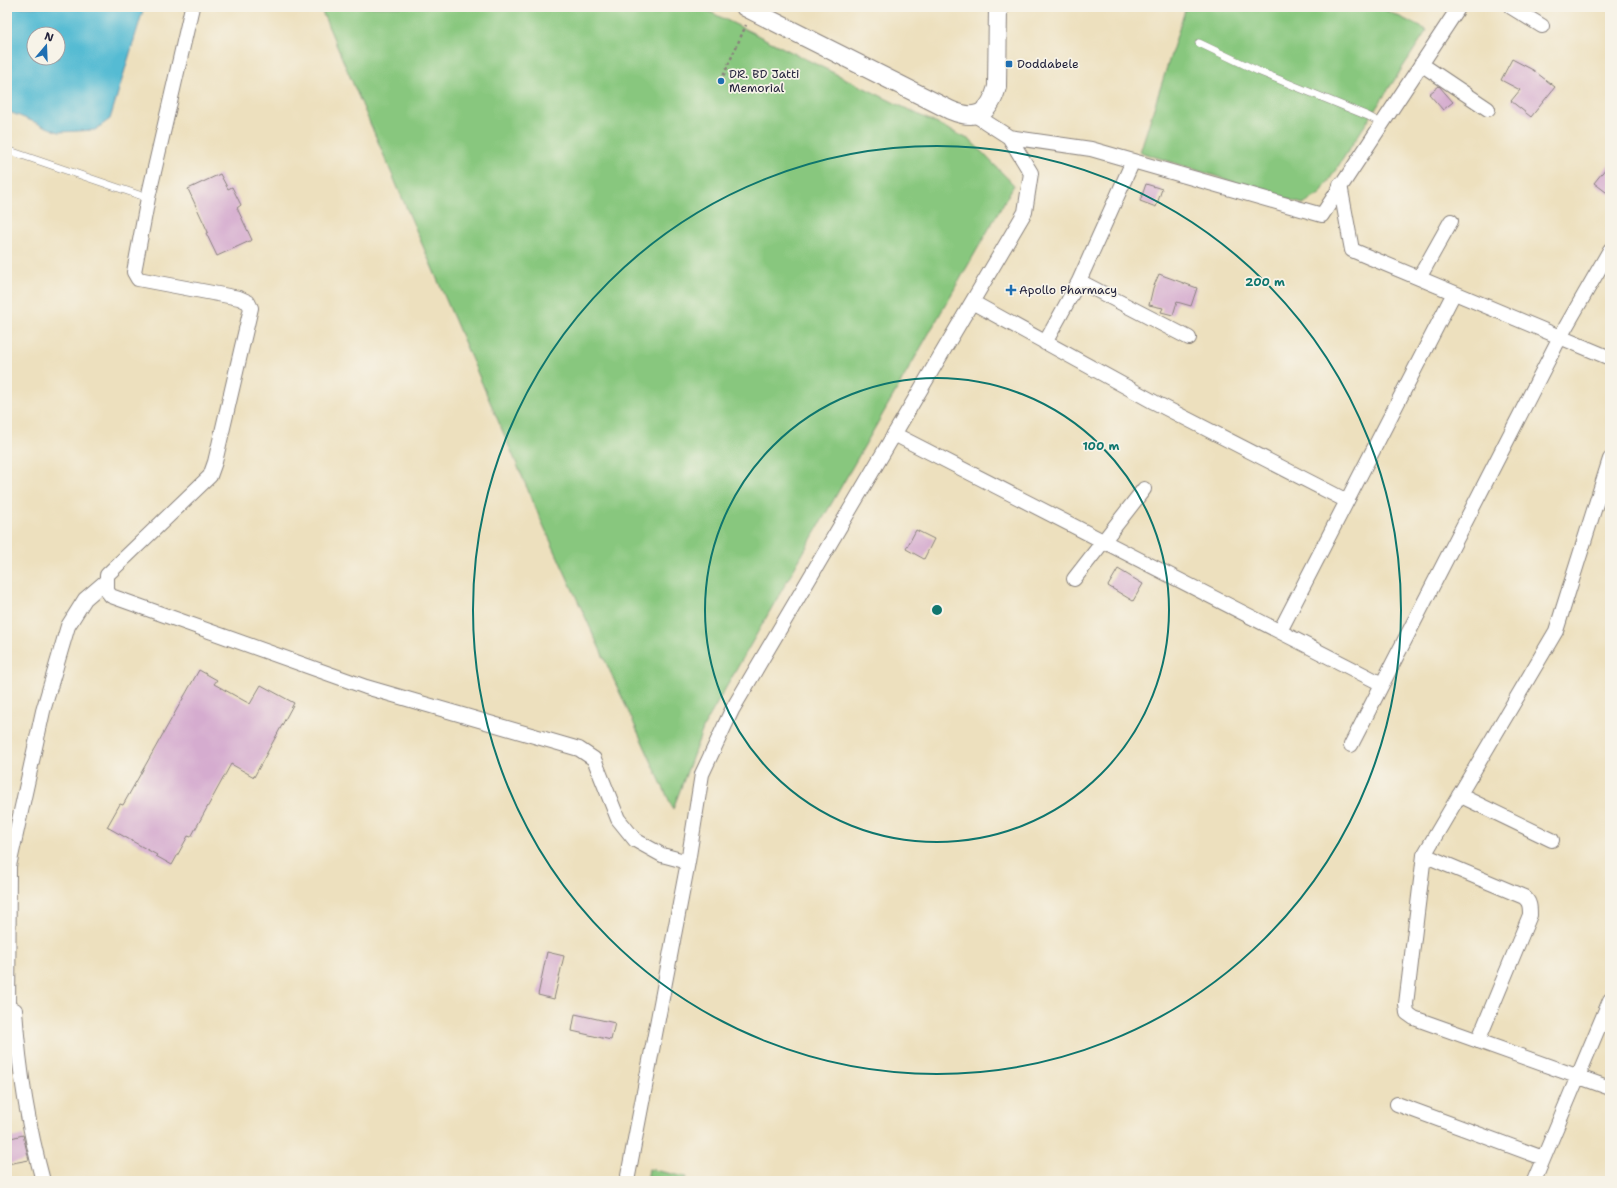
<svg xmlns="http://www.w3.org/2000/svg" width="1617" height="1188" font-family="'Shantell Sans',sans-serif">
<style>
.green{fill:#88c77e;stroke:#55745c}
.water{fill:#55bbd3;stroke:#3c6e87;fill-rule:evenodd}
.building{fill:#d5accf}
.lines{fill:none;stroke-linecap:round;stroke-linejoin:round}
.service-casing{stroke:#88817c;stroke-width:8}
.minor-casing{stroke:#88817c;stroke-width:16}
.tertiary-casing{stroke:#88817c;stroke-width:20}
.path{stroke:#88817c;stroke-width:2.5;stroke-dasharray:3 3;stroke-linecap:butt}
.service{stroke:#fff;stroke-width:7}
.minor{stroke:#fff;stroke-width:14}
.tertiary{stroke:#fff;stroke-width:18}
.ring{fill:none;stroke:#0f766e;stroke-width:2}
.poi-dot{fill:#1f6fb2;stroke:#f7f3e8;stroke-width:1.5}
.labels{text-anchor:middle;stroke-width:3.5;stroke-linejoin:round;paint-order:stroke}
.poi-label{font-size:12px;fill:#22223b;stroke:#f7f3e8;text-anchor:start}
.centre{fill:#0f766e;stroke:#f7f3e8;stroke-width:2}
.ring-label{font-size:12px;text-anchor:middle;font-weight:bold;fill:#0f766e;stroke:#f7f3e8;stroke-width:3.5;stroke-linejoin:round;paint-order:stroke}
</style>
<rect width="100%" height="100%" fill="#f7f3e8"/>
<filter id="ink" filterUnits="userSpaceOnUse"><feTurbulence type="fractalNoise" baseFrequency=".025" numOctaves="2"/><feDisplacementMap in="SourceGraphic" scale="8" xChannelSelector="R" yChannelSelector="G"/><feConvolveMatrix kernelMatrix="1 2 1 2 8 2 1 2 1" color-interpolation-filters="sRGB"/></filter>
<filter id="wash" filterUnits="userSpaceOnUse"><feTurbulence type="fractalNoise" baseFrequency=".012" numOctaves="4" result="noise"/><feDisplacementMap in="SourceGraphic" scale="16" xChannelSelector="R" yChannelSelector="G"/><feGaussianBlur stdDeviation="0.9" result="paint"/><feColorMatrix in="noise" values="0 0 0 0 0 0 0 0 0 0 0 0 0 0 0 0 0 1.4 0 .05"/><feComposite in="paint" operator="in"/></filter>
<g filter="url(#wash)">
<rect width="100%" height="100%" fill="#ede0be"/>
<path class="green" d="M320,7H700L970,140L1014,185L704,726L673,809L540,518Z
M1186,7H1379L1427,30L1320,194L1303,204L1140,152Z
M649,1169L686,1177L685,1181H647Z"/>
<path class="water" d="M7,7H144L110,119L95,130L59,132L7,111ZM34,34H58V58H34Z"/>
<g id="blocks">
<path class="building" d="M1512,59L1533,70L1555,87L1531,117L1511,101L1520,90L1501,80Z
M1439,86L1453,102L1443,110L1429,94Z
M1610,163V195L1594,183Z
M220,174L228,189L232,187L241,205L237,208L252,240L217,256L206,233L208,232L188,189Z
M1146,184L1162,189L1156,207L1140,201Z
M1159,274L1197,288L1191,306L1177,302L1173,315L1161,312L1163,308L1149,305L1153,288Z
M916,530L934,539L924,559L906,549Z
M1118,569L1143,584L1133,601L1108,586Z
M199,670L217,680L214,684L250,704L261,685L294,703L254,777L231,764L191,837L188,836L172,865L156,856L157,855L107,827L120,804L123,805Z
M547,952L564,956L554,999L538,995Z
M575,1014L615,1023L611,1040L572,1031Z
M23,1135L29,1160L7,1164V1139Z"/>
</g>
</g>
<g filter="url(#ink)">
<use href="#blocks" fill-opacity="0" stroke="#88817c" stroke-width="1"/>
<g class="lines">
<defs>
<path id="service" d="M1199,43L1258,71L1368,116L1381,123
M7,150L148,198"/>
<path id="minor" d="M192,7L148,198L134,272L138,279L239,298L248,302L251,308L215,462L210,476L107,575V591L111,596L366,687L579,749L594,759L618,819L635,840L662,855L688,862
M1511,7L1542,26
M1421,64L1488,109
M1009,137L1091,149L1322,215L1459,7
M1340,185L1352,250L1610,358
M1419,278L1451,221
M1079,281L1189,338
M972,302L1154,402L1347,501
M1045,343L1079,281L1133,161
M894,434L1382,684
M1610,459L1556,631L1424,855L1406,1004L1407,1013L1414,1018L1610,1088
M1074,579L1144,489
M1280,631L1454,293
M1351,745L1560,337L1610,250
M1459,795L1552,840
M1424,855L1524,897C1530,902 1530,907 1530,915L1478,1041
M7,1011L15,1010C19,1070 27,1123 43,1181
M8,1011L9,866L43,711L68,626L85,599L106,581
M1397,1104L1543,1158
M627,1181L688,862L702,774L732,710L1025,212L1031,173L1009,137L975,115
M1534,1181L1610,1000"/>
<path id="tertiary" d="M745,7L950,110C976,121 989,115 997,87L998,7"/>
</defs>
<use href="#service" class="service-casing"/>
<use href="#minor" class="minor-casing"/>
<use href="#tertiary" class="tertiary-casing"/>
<path class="path" d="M721,81L746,25"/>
<use href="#service" class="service"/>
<use href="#minor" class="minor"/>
<use href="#tertiary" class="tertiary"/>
</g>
</g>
<g class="ring">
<circle cx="937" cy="610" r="232"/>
<circle cx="937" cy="610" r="464"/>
</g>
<g class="poi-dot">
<rect x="1005" y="60" width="8" height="8" rx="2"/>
<circle cx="721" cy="81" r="4"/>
<path d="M1009 284h4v4h4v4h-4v4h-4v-4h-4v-4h4z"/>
</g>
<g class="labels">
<g class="poi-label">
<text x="1017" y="68">Doddabele</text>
<text x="729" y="78">DR. BD Jatti<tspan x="729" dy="14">Memorial</tspan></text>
<text x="1019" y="294">Apollo Pharmacy</text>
</g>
</g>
<circle cx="937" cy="610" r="6" class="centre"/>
<g class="ring-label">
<text x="1265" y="286">200 m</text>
<text x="1101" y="450">100 m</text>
</g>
<rect width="1617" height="1188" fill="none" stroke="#f7f3e8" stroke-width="24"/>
<g transform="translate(46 46) rotate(19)"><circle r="19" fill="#f7f3e8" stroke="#a29fa3"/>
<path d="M0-3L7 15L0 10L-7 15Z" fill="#1f6fb2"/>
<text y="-6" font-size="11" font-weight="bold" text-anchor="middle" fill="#22223b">N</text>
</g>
</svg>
